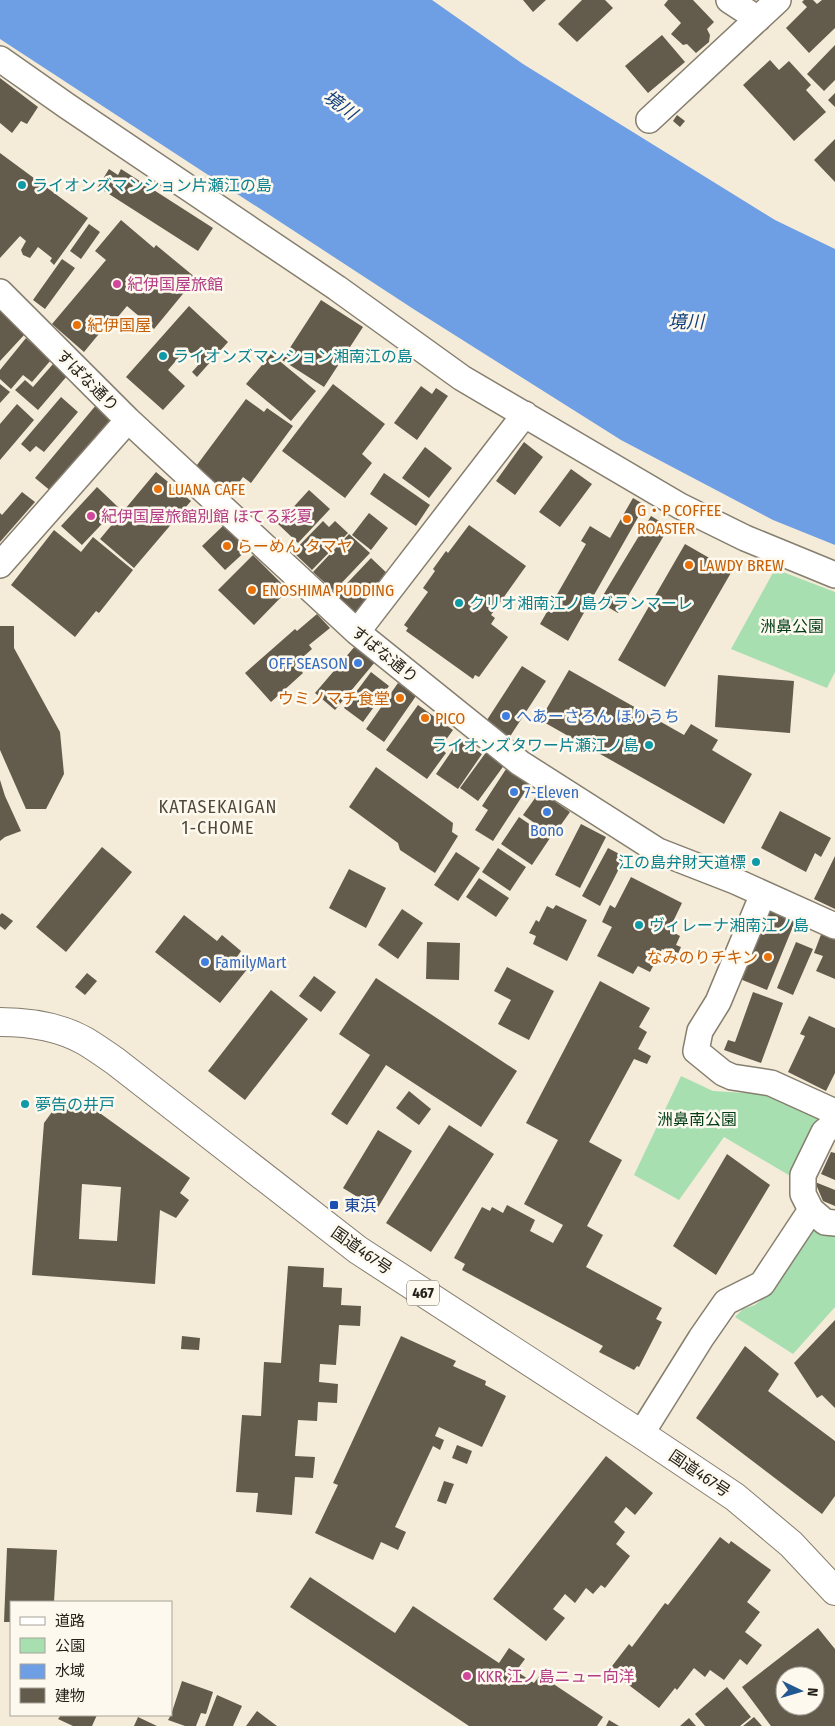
<svg xmlns="http://www.w3.org/2000/svg" width="835" height="1726" font-family="'Fira Sans Condensed','Noto Sans JP',sans-serif">
<style>
.green{fill:#a7dfb1}
.water{fill:#6e9ee4}
.building{fill:#635b4c;fill-rule:evenodd}
.lines{fill:none;stroke-linecap:round;stroke-linejoin:round}
.street-casing{stroke:#867e6e;stroke-width:28}
.highway-casing{stroke:#867e6e;stroke-width:30}
.street{stroke:#fff;stroke-width:25}
.highway{stroke:#fff;stroke-width:28}
.culture-dot{fill:#0f9aa8;stroke:#fef9ee;stroke-width:2}
.hotel-dot{fill:#d1479c;stroke:#fef9ee;stroke-width:2}
.food-dot{fill:#e8710a;stroke:#fef9ee;stroke-width:2}
.shop-dot{fill:#3f7fe0;stroke:#fef9ee;stroke-width:2}
.transit-dot{fill:#1a4fb4;stroke:#fef9ee;stroke-width:2}
.labels{text-anchor:middle;stroke-width:5;stroke-linejoin:round;paint-order:stroke}
.shield{fill:#fef9ee;stroke:#66625a;stroke-width:1}
.shield-label{font-size:15px;font-weight:bold;fill:#25221b}
.culture-label{font-size:16px;fill:#0d838f;stroke:#fef9ee;text-anchor:start}
.hotel-label{font-size:16px;fill:#b23c85;stroke:#fef9ee;text-anchor:start}
.food-label{font-size:16px;fill:#c56008;stroke:#fef9ee;text-anchor:start}
.street-label{font-size:16px;fill:#25221b;stroke:#fef9ee}
.park-label{font-size:16px;fill:#003d16;stroke:#fef9ee}
.shop-label{font-size:16px;fill:#366cbe;stroke:#fef9ee;text-anchor:start}
.transit-label{font-size:16px;fill:#164399;stroke:#fef9ee;text-anchor:start}
.water-label{font-size:18px;font-style:italic;fill:#103f7d;stroke:#fef9ee}
.neighbourhood-label{font-size:18px;letter-spacing:1px;fill:#4f4839;stroke:#fef9ee}
</style>
<rect width="100%" height="100%" fill="#f4ecd9"/>
<path class="green" d="M775,569L835,592V672L827,688L731,649Z
M681,1076L713,1091L762,1094L821,1118L792,1177L724,1137L679,1200L634,1175Z
M814,1229L829,1235L835,1236V1307L793,1354L735,1317L743,1309L755,1305L765,1297L779,1280Z"/>
<path class="water" d="M0,0H432L523,64L775,220L835,249V545L773,520L621,440L415,310L0,39Z"/>
<path class="building" d="M523,0H546L533,12Z
M582,0H605L613,8L577,42L558,24Z
M668,0H693L714,22L707,29L710,35L709,42L696,53L687,44L683,45L671,34L681,23L664,5Z
M804,0H813L817,4L822,0H835V28L809,53L786,28L807,7L802,2Z
M662,35L685,62L648,93L625,66Z
M835,45V80L824,91L807,74Z
M770,60L779,70L789,61L811,85L806,90L826,112L794,141L743,85Z
M0,78L38,107L27,124L21,121L12,133L0,123Z
M835,93V107L828,100Z
M677,115L685,121L680,127L673,121Z
M835,139V182L814,160Z
M0,153L88,218L54,265L50,261L52,258L38,247L30,258L23,255L21,250L26,241L20,236L0,258Z
M109,169L118,175L121,169L213,228L198,251L98,187Z
M121,220L154,248L156,245L196,278L154,329L127,306L106,331L103,329L84,352L52,324L106,260L95,251Z
M89,224L100,232L81,259L70,251Z
M62,259L75,268L45,309L33,300Z
M321,300L363,327L324,387L282,360Z
M189,306L228,342L197,377L192,372L201,362L186,349L168,370L185,386L163,410L126,377Z
M0,309L25,334L0,361Z
M26,338L51,360L32,382L23,375L11,389L0,379V370Z
M271,354L316,391L291,421L246,384Z
M53,364L67,376L38,410L15,390L25,380L33,387Z
M0,384L10,392L0,403Z
M333,384L385,424L362,454L372,463L345,498L282,451Z
M421,386L432,394L436,388L448,396L417,440L394,423Z
M61,397L78,412L44,452L36,446L30,452L21,444Z
M246,399L264,412L267,408L293,426L251,483L243,477L230,495L194,469Z
M17,404L34,420L0,460V424Z
M97,404L114,418L52,492L35,478Z
M524,442L543,457L515,495L496,481Z
M425,447L452,468L429,498L402,478Z
M571,469L592,484L560,527L539,512Z
M156,472L191,501L134,568L100,539Z
M384,473L430,505L416,526L370,494Z
M97,487L118,507L82,545L61,526Z
M309,490L330,509L298,543L278,524Z
M22,492L35,502L0,542V513L2,515Z
M633,498L645,505L568,641L540,624L586,544L581,541L590,526L610,538Z
M369,513L388,528L371,550L352,535Z
M651,516L669,527L618,613L599,602Z
M323,521L329,527L335,521L348,533L312,570L293,552Z
M225,524L248,549L225,570L202,546Z
M469,525L526,566L491,615L495,618L491,624L508,637L479,677L475,675L473,679L406,631L408,628L404,625L428,592L423,588L435,571L433,569L446,551L448,553Z
M54,530L81,552L93,537L133,570L99,613L96,611L75,637L11,585Z
M349,534L370,553L334,591L313,572Z
M685,544L732,571L665,687L618,660Z
M253,555L288,590L254,625L218,590Z
M371,558L391,577L353,616L334,597Z
M317,614L330,628L309,645L312,649L295,664L303,673L271,702L245,673L295,629L297,631Z
M0,626H14V648L60,732L64,774L46,809H26L0,750Z
M356,645L375,662L335,710L315,693Z
M522,666L546,681L509,738L485,723Z
M569,670L684,735L691,724L718,740L712,750L752,774L724,824L540,720Z
M371,672L389,686L363,722L344,708Z
M718,675L794,681L790,733L715,727Z
M398,683L416,696L384,742L366,729Z
M418,705L453,730L440,748L446,753L427,779L386,750Z
M460,739L482,754L458,789L436,774Z
M487,751L505,764L478,801L460,788Z
M508,766L532,781L493,841L475,830L488,810L482,806Z
M376,767L453,823L452,832L458,836L435,873L400,850L398,843L349,807Z
M0,780L5,796L21,831L5,837L0,841Z
M540,791L570,812L553,836L523,815Z
M780,811L831,838L821,857L815,853L806,872L761,848Z
M519,817L550,838L532,865L501,844Z
M581,824L606,837L580,888L555,875Z
M102,847L132,872L66,952L36,927Z
M498,848L526,867L510,891L482,872Z
M608,848L625,857L600,906L582,896Z
M456,852L480,868L458,901L434,885Z
M835,856V909L814,899Z
M349,869L386,888L366,928L329,908Z
M631,877L682,903L669,930L680,936L676,945L681,947L677,956L662,949L650,972L638,966L633,974L597,956L612,927L602,922L610,905L615,908Z
M479,878L509,898L496,917L466,897Z
M556,905L587,920L567,961L533,944L536,936L529,933L536,920L539,922L547,906L553,909Z
M765,906L796,919L767,990L735,977Z
M402,909L423,923L398,959L378,945Z
M2,913L13,921L5,930L0,926V915Z
M184,915L217,941L222,935L241,951L237,957L249,967L220,1003L155,952Z
M822,932L835,938V979L816,971L823,956L814,953Z
M427,942L460,943L459,980L426,979Z
M796,942L813,949L793,995L777,988Z
M507,967L554,991L529,1040L498,1024L511,1000L494,991Z
M87,973L97,981L85,995L75,987Z
M314,976L336,992L321,1012L299,996Z
M376,978L517,1071L481,1127L386,1065L347,1125L331,1114L370,1055L339,1034Z
M600,981L650,1008L639,1027L647,1032L638,1049L651,1056L647,1064L634,1059L589,1142L622,1160L587,1226L603,1235L586,1267L662,1308L656,1319L662,1322L639,1367L637,1366L634,1370L599,1352L603,1346L462,1270L465,1264L454,1258L482,1207L490,1211L492,1207L503,1213L507,1205L535,1220L530,1231L553,1243L563,1225L524,1204L558,1140L526,1123Z
M271,990L308,1019L245,1100L208,1071Z
M753,992L783,1003L761,1063L724,1050L728,1040L735,1042Z
M809,1016L835,1028V1073L826,1091L788,1072L805,1036L800,1034Z
M409,1091L431,1109L419,1125L396,1108Z
M71,1100L83,1101L190,1178L180,1193L189,1200L176,1218L160,1210L155,1284L32,1275L44,1123L57,1105ZM82,1184L121,1187L117,1241L79,1239Z
M449,1125L494,1154L431,1252L386,1223Z
M378,1130L412,1151L377,1209L343,1188Z
M831,1152L835,1153V1180L821,1174Z
M727,1154L770,1185L716,1275L673,1246Z
M815,1182L835,1190V1206L823,1201Z
M288,1266L324,1268L323,1287L342,1288L341,1305L361,1306L360,1326L339,1325L336,1365L320,1364L319,1382L338,1384L337,1403L318,1402L317,1421L298,1420L295,1456L315,1457L313,1478L295,1477L292,1515L256,1512L258,1493L236,1492L242,1415L261,1416L264,1362L281,1363Z
M835,1320V1408L822,1395L817,1398L794,1363Z
M182,1336L200,1338L199,1350L181,1349Z
M401,1336L456,1361L453,1366L486,1381L485,1385L506,1396L482,1447L439,1427L435,1436L444,1440L440,1450L433,1446L395,1527L406,1532L398,1550L381,1542L373,1560L315,1533L338,1485L333,1483Z
M745,1346L779,1374L768,1391L835,1441V1496L822,1514L696,1418Z
M457,1445L472,1451L467,1464L452,1458Z
M606,1456L653,1493L635,1515L626,1507L614,1522L625,1532L616,1544L630,1556L605,1588L601,1585L593,1594L586,1588L575,1603L565,1594L553,1609L565,1618L546,1641L493,1599Z
M444,1481L454,1484L446,1504L437,1501Z
M720,1537L729,1544L731,1541L771,1570L747,1602L760,1612L745,1632L762,1645L747,1665L740,1659L724,1680L710,1670L705,1677L694,1668L677,1690L675,1688L659,1708L609,1670L629,1644L632,1647L665,1603L668,1605Z
M7,1548L57,1550L54,1602H11V1622H4Z
M310,1577L395,1633L413,1606L499,1663L509,1648L525,1659L516,1671L534,1683L540,1675L603,1717L597,1726H469L290,1607Z
M818,1628L835,1649V1726H771L742,1687ZM785,1676H815V1706H785Z
M182,1681L213,1692L206,1714L201,1713L196,1726H185L168,1720L171,1715Z
M727,1687L751,1717L740,1726H705L695,1714Z
M217,1695L242,1706L233,1726H205Z
M257,1711L277,1726H246Z
M61,1715H97L92,1726H73L58,1719Z
M138,1717L157,1726H134Z
M754,1717L762,1726H743Z
M689,1718L696,1726H680Z
M609,1720L619,1726H606Z"/>
<g class="lines">
<defs>
<path id="street" d="M729,0L758,19
M0,59L67,106L337,288L462,378L680,506L745,538L835,575
M649,120L778,0
M0,292L128,420L357,632L520,763L658,851L735,881L835,926
M0,565L128,420
M357,632L525,414
M763,894L718,1002L700,1031L696,1051L723,1073L732,1077L771,1083L835,1112
M835,1123L824,1132L803,1175V1194L811,1210L825,1222L835,1223
M641,1434L701,1338L726,1302L762,1284L811,1210"/>
<path id="highway" d="M0,1022C28,1022 60,1027 85,1041C95,1047 105,1054 115,1061L358,1250L641,1434L735,1497L791,1544L835,1591"/>
</defs>
<use href="#street" class="street-casing"/>
<use href="#highway" class="highway-casing"/>
<use href="#street" class="street"/>
<use href="#highway" class="highway"/>
</g>
<g class="culture-dot">
<circle cx="22" cy="185" r="5"/>
<circle cx="163" cy="356" r="5"/>
<circle cx="459" cy="603" r="5"/>
<circle cx="649" cy="745" r="5"/>
<circle cx="756" cy="862" r="5"/>
<circle cx="639" cy="925" r="5"/>
<circle cx="25" cy="1104" r="5"/>
</g>
<g class="hotel-dot">
<circle cx="117" cy="284" r="5"/>
<circle cx="91" cy="516" r="5"/>
<circle cx="467" cy="1676" r="5"/>
</g>
<g class="food-dot">
<circle cx="77" cy="325" r="5"/>
<circle cx="158" cy="489" r="5"/>
<circle cx="627" cy="519" r="5"/>
<circle cx="227" cy="546" r="5"/>
<circle cx="689" cy="565" r="5"/>
<circle cx="252" cy="590" r="5"/>
<circle cx="400" cy="698" r="5"/>
<circle cx="425" cy="718" r="5"/>
<circle cx="768" cy="957" r="5"/>
</g>
<g class="shop-dot">
<circle cx="358" cy="663" r="5"/>
<circle cx="506" cy="716" r="5"/>
<circle cx="514" cy="792" r="5"/>
<circle cx="547" cy="812" r="5"/>
<circle cx="205" cy="962" r="5"/>
</g>
<rect class="transit-dot" x="329" y="1200" width="10" height="10" rx="2.5"/>
<g class="labels">
<rect class="shield" x="407" y="1280.5" width="32" height="25" rx="4"/>
<g class="shield-label">
<text x="423" y="1298">467</text>
</g>
<g class="culture-label">
<text x="32" y="191">ライオンズマンション片瀬江の島</text>
<text x="173" y="362">ライオンズマンション湘南江の島</text>
<text x="469" y="609">クリオ湘南江ノ島グランマーレ</text>
<text x="639" y="751" text-anchor="end">ライオンズタワー片瀬江ノ島</text>
<text x="746" y="868" text-anchor="end">江の島弁財天道標</text>
<text x="649" y="931">ヴィレーナ湘南江ノ島</text>
<text x="35" y="1110">夢告の井戸</text>
</g>
<g class="hotel-label">
<text x="127" y="290">紀伊国屋旅館</text>
<text x="101" y="522">紀伊国屋旅館別館 ほてる彩夏</text>
<text x="477" y="1682">KKR 江ノ島ニュー向洋</text>
</g>
<g class="food-label">
<text x="87" y="331">紀伊国屋</text>
<text x="168" y="495">LUANA CAFE</text>
<text x="637" y="516">G・P COFFEE<tspan x="637" dy="18">ROASTER</tspan></text>
<text x="237" y="552">らーめん タマヤ</text>
<text x="699" y="571">LAWDY BREW</text>
<text x="262" y="596">ENOSHIMA PUDDING</text>
<text x="390" y="704" text-anchor="end">ウミノマチ食堂</text>
<text x="435" y="724">PICO</text>
<text x="758" y="963" text-anchor="end">なみのりチキン</text>
</g>
<g class="street-label">
<text transform="translate(88 380) rotate(45)" y="6">すばな通り</text>
<text transform="translate(385 654) rotate(39)" y="6">すばな通り</text>
<text transform="translate(362 1250) rotate(35)" y="6">国道467号</text>
<text transform="translate(700 1473) rotate(34)" y="6">国道467号</text>
</g>
<g class="park-label">
<text x="792" y="632">洲鼻公園</text>
<text x="697" y="1125">洲鼻南公園</text>
</g>
<g class="shop-label">
<text x="348" y="669" text-anchor="end">OFF SEASON</text>
<text x="516" y="722">へあーさろん ほりうち</text>
<text x="524" y="798">7-Eleven</text>
<text x="547" y="836" text-anchor="middle">Bono</text>
<text x="215" y="968">FamilyMart</text>
</g>
<g class="transit-label">
<text x="344" y="1211">東浜</text>
</g>
<g class="water-label">
<text transform="translate(340 105) rotate(36)" y="6">境川</text>
<text x="686" y="328">境川</text>
</g>
<g class="neighbourhood-label">
<text x="218" y="813">KATASEKAIGAN<tspan x="218" dy="21">1-CHOME</tspan></text>
</g>
</g>
<rect x="10" y="1601" width="162" height="115" fill="#fef9ee" stroke="#a7a39a"/>
<rect x="20" y="1617" width="25" height="8" fill="#ffffff" stroke="#a7a39a"/>
<text x="55" y="1626" font-size="15" fill="#25221b">道路</text>
<rect x="20" y="1638" width="25" height="15" fill="#a7dfb1" stroke="#a7a39a"/>
<text x="55" y="1651" font-size="15" fill="#25221b">公園</text>
<rect x="20" y="1664" width="25" height="15" fill="#6e9ee4" stroke="#a7a39a"/>
<text x="55" y="1676" font-size="15" fill="#25221b">水域</text>
<rect x="20" y="1688" width="25" height="15" fill="#635b4c" stroke="#a7a39a"/>
<text x="55" y="1701" font-size="15" fill="#25221b">建物</text>
<g transform="translate(800 1691) rotate(95)"><circle r="24" fill="#fef9ee" stroke="#a7a39a"/>
<path d="M0-4L9 19L0 12L-9 19Z" fill="#235991"/>
<text y="-8" font-size="14" font-weight="bold" text-anchor="middle" fill="#25221b">N</text>
</g>
</svg>
